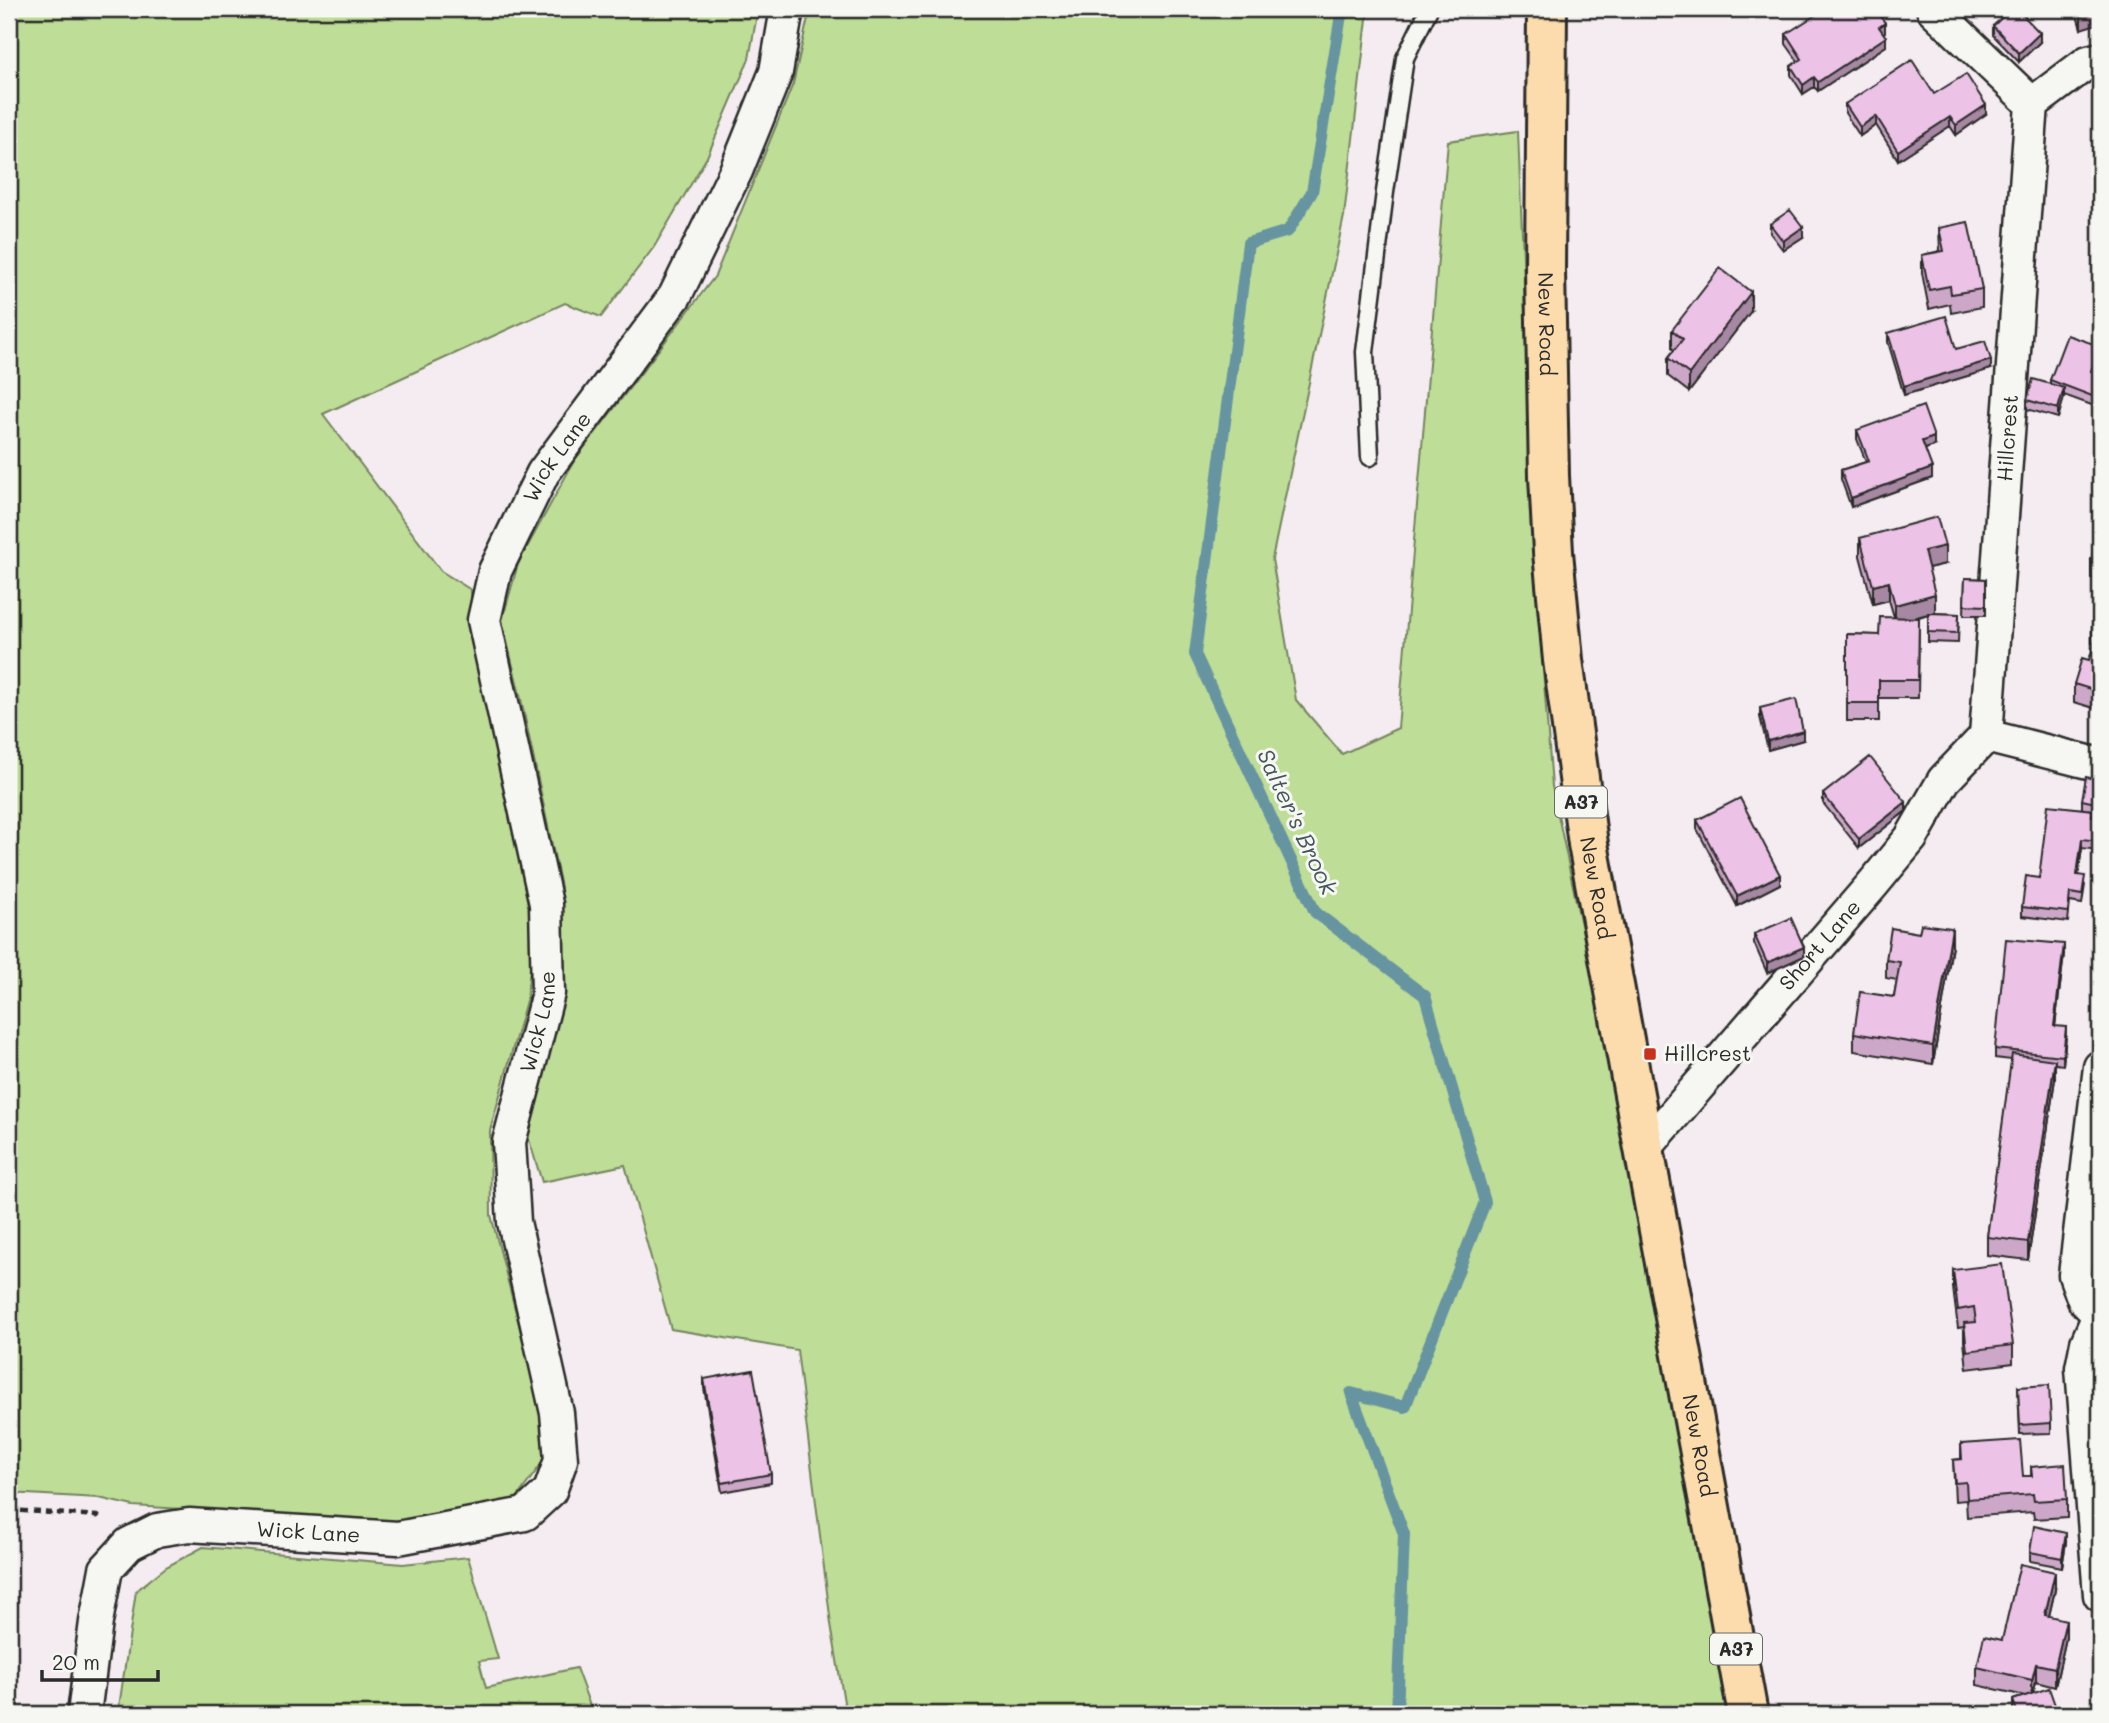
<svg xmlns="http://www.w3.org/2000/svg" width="2109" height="1723" font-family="Mali,sans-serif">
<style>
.green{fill:#bedd96;stroke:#748460;stroke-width:2}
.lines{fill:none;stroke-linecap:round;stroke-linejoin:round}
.stream{stroke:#6694a0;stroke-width:12}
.lane-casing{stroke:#2b2b2b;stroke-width:21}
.street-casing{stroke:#2b2b2b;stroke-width:37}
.highway-casing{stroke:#2b2b2b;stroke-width:44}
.path{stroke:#2b2b2b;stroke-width:4.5;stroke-dasharray:7 5;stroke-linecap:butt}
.lane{stroke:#f6f6f2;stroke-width:16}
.street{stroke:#f6f6f2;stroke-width:32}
.highway{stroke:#fcdcac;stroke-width:38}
.wall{fill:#cca7c7;stroke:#2b2b2b;stroke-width:2}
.shaded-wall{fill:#a688a2;stroke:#2b2b2b;stroke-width:2}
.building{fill:#edc2e7;stroke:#2b2b2b;stroke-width:2}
.poi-dot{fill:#c8321e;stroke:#f6f6f2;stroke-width:2.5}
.labels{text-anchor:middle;stroke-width:6;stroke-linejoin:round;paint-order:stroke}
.shield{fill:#f6f6f2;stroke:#686867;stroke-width:2}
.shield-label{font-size:19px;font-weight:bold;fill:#2b2b2b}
.street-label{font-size:21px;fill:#2b2b2b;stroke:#f6f6f2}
.poi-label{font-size:21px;fill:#2b2b2b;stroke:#f6f6f2;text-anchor:start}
.water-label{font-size:23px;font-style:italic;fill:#44575c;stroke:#f6f6f2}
</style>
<rect width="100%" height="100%" fill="#f4ecf0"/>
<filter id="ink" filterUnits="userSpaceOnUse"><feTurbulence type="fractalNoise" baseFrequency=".0143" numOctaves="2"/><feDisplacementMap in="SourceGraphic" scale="14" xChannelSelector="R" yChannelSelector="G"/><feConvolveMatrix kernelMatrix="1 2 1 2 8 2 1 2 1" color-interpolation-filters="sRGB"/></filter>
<g filter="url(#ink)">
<path class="green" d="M9,9H758L749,59L707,157L654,247L601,317L565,303L323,414L441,571L471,590V621L531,895L530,968L527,997L490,1131L491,1215L542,1415L547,1456L516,1499L392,1522L133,1506L99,1498L9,1493Z
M810,9H1370L1367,19L1344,216L1272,559L1296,700L1342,754L1398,728L1448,141L1518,131L1535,565L1552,786L1634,1178L1728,1714H846L831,1624L797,1350L671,1329L625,1165L542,1182L526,1130L562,998L561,887L521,699L502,621L518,564L574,461L715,276L793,84Z
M203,1547L403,1564L468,1557L498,1659L479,1661L486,1688L576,1668L593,1714H118L136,1591L166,1567Z"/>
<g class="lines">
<path class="stream" d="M1342,9L1312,192L1288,231L1248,243L1195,654L1315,912L1425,996L1485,1202L1405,1407L1351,1393L1404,1534L1397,1714"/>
<defs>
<path id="lane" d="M1370,457L1365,352L1385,192L1405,58L1429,9"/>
<g id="street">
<path d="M1933,9L2032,104"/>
<path d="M2032,104L1986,736L2100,765"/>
<path d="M2032,104L2088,62L2100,59"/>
<path d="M2100,1067L2075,1275L2084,1300L2100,1316"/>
<path id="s1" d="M1645,1148L1873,884L1911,838L1944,780L1986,736"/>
<path d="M2099,1315L2087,1343L2082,1368L2100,1595"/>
<path id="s2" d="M84,1714L96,1622L106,1569L129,1544L157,1530L189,1525L398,1538L525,1514L550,1491L561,1460L557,1413L514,1222L509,1142L548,993L546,904L484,620L495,571L543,473L675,296L736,171L776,72L787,9"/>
</g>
<g id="highway">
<path id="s3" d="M1547,9L1545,270L1549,476L1553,552L1563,660L1588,844L1748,1714"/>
</g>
</defs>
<use href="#lane" class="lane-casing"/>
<use href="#street" class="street-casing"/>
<use href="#highway" class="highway-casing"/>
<path class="path" d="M9,1510L98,1516L102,1520"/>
<use href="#lane" class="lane"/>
<use href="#street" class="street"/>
<use href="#highway" class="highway"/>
</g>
<path class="wall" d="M2075,9H2100L2081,29Z
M1993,26L2040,42L2019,62L1993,35Z
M1885,32L1883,33L1886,46L1818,91L1814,87L1803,94L1791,75V66L1798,61L1786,44V34Z
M1934,94L1986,114L1956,135L1950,126L1898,160L1876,125L1860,136L1845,113V104Z
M1770,224L1803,237L1783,250L1770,233Z
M1939,228L1982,289V307L1951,313L1950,304L1929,309L1922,273V255L1940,251Z
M1751,311L1689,392L1668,376V358L1674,350L1672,348V330Z
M1888,333L1991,369L1904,395L1888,342Z
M2100,356L2094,372L2100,375V408L2064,395L2058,418L2027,409V400L2050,384V380Z
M1857,430L1934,446L1925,449L1932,478L1851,507L1841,479V470L1866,462L1857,439Z
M1860,538L1945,564L1928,568L1935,612L1931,613L1959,614L1958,643L1928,642V614L1916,618H1919L1918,698H1879V721H1847V634L1879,635L1894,617L1889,600L1873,604L1860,556Z
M2100,540V581L2091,578V560Z
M1965,578L1986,579V615H1964Z
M2100,600V710L2074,702V684L2089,660L2095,644L2092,643V625Z
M1760,708L1803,740L1768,750L1760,717Z
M2100,780V813L2093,811V816H2100L2099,850L2082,848L2078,875L2085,885L2082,904L2070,902L2068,922L2022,916V907L2039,878L2082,809V800Z
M1823,794L1906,811L1859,848L1823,803Z
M1697,820L1780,884L1737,906L1697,829Z
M1754,934L1804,956L1767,973L1754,943Z
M1952,946L1933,1064L1854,1051V1033L1894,997L1897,980L1886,978V960Z
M2064,954L2055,1026L2066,1036L2063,1065L2055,1064V1079L2028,1260L1987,1255V1237L2012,1060L1995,1058V1049Z
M1953,1270L2013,1345V1363L1967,1369L1964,1341V1327L1958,1328L1953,1288Z
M704,1379L771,1474V1483L722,1492L704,1388Z
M2018,1387L2051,1423V1433L2020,1434Z
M1961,1444L2023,1476H2031V1467L2067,1499V1517L2034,1519L2033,1512L1967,1517L1966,1500L1955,1501L1953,1460L1961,1459Z
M2066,1542L2062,1567L2030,1561V1552Z
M2055,1590L2049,1616L2066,1638L2055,1687L2036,1682L2033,1694L2056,1714H2015L2013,1709V1700L2025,1696L1977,1685V1667L2002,1640Z"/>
<path class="shaded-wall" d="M2088,9H2100V23L2081,29V11Z
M1885,23V32L1879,36V27Z
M2040,33V42L2019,62V53Z
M1886,37V46L1818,91V82Z
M1814,77V87L1803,94V85Z
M1986,105V114L1956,135V125Z
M1876,116V125L1860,136V127Z
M1950,117V126L1898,160V151Z
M1803,227V237L1783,250V241Z
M1751,292V311L1689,392V374Z
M2100,346V356L2091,380V371Z
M1991,360V369L1904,395V386Z
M2064,388V398L2058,418V409Z
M1934,437V446L1922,450V441Z
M1932,468V478L1851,507V498Z
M1945,546V564L1924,569V551Z
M1889,582V600L1873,604V586Z
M1935,594V612L1895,623V605Z
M1803,731V740L1768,750V741Z
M1906,802V811L1859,848V839Z
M2082,839V848L2077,884V875Z
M1780,875V884L1737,906V896Z
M1952,928V946L1933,1064V1046Z
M2064,944V954L2054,1035V1026Z
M1804,947V956L1767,973V963Z
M2066,1027V1036L2063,1065V1056Z
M2055,1060V1079L2028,1260V1242Z
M2066,1533V1542L2062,1567V1558Z
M2055,1572V1590L2045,1633V1615Z
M2066,1620V1638L2055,1687V1668Z
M2036,1664V1682L2032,1698V1680Z
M2056,1708V1714H2036Z"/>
<path class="building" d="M1825,9H1876L1885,23L1879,27L1886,37L1818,82L1814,77L1803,85L1791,66L1802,59L1786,34Z
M2011,9H2017L2040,33L2019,53L1993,26Z
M1912,60L1934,94L1966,74L1986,105L1956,125L1950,117L1898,151L1876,116L1860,127L1845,104Z
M1790,210L1803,227L1783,241L1770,224Z
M1968,222L1982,289L1951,294L1950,286L1929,290L1922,255L1944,251L1939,228Z
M1720,268L1751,292L1689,374L1668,358L1683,339L1672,330Z
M1946,316L1956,349L1985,341L1991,360L1904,386L1888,333Z
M2067,335L2100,346L2091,371L2100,375V399L2050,380Z
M2033,379L2064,388L2058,409L2027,400Z
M1923,406L1934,437L1922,441L1932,468L1851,498L1841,470L1869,461L1857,430Z
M1937,517L1945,546L1924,551L1935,594L1895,605L1889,582L1873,586L1860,538Z
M2098,539L2100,540V563L2091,560Z
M1965,578L1986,579V606L1964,605Z
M2100,600V692L2074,684L2082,658L2089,660L2100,628L2092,625Z
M1928,613L1959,614L1958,633L1928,632Z
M1880,617L1919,618L1918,680H1879V703H1847V634L1879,635Z
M1796,699L1803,731L1768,741L1760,708Z
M1870,757L1906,802L1859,839L1823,794Z
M2086,777L2100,780V804L2082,800Z
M1740,798L1780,875L1737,896L1697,820Z
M2048,805L2093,810L2092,816H2100L2099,841L2082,839L2077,875L2085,876L2082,895L2070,893L2068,912L2022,907L2026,876L2039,878Z
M1791,918L1804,947L1767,963L1754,934Z
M1921,924L1952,928L1933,1046L1854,1033L1860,992L1894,997L1900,962L1886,960L1891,928L1919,933Z
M2006,939L2064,944L2054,1026L2066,1027L2063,1056L1995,1049Z
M2012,1054L2055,1060L2028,1242L1987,1237Z
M2002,1264L2013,1345L1967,1351L1964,1323L1976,1322L1974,1307L1958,1310L1953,1270Z
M753,1370L771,1474L722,1483L704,1379Z
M2049,1385L2051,1423L2020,1425L2018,1387Z
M2020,1440L2023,1476H2032L2031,1467L2065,1464L2067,1499L2034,1501L2033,1494L1967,1499L1966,1482L1955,1483L1953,1460L1962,1459L1961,1444Z
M2034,1526L2066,1533L2062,1558L2030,1552Z
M2020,1564L2055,1572L2045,1615L2066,1620L2055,1668L2036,1664L2032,1680L1977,1667L1984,1636L2002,1640Z
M2049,1688L2056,1708L2036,1714H2018L2013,1700Z"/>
</g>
<rect class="poi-dot" x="1643" y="1047" width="14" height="14" rx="3.5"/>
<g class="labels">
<g class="shield">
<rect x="1555" y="786.5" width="52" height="31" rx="5"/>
<rect x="1710" y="1633.5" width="52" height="31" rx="5"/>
</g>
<g class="shield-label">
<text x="1581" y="809">A37</text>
<text x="1736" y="1656">A37</text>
</g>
<g class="street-label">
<text dy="7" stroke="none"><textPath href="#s3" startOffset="315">New Road</textPath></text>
<text transform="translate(2008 438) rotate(-86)" y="7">Hillcrest</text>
<text dy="7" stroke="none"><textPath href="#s2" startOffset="1687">Wick Lane</textPath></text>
<text dy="7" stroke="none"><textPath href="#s3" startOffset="882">New Road</textPath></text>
<text dy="7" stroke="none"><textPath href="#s1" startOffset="268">Short Lane</textPath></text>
<text dy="7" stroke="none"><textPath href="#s2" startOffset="1097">Wick Lane</textPath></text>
<text dy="7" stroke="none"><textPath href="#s3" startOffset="1449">New Road</textPath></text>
<text dy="7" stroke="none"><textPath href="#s2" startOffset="364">Wick Lane</textPath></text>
</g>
<g class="poi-label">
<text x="1664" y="1061">Hillcrest</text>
</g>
<g class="water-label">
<text transform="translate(1297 822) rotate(65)" y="8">Salter's Brook</text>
</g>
</g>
<rect width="2109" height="1723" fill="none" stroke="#f6f6f2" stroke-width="35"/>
<rect x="18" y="18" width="2074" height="1688" fill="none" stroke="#2b2b2b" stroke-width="2.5" filter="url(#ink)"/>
<path d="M42 1670v10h116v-10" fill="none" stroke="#2b2b2b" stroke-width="3.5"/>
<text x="52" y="1670" font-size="21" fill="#2b2b2b" stroke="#f6f6f2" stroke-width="5" paint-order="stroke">20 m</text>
</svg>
